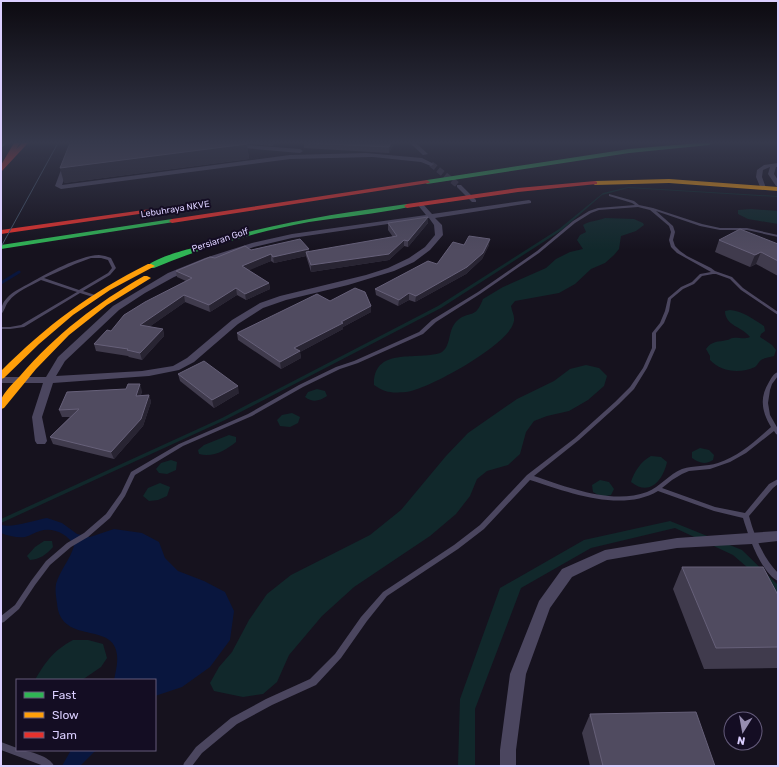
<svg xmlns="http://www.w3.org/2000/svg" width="779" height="767" font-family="Rubik,sans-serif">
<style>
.green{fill:#11282b}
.water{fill:#09163e}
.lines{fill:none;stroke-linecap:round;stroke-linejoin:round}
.stream{stroke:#09163e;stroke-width:3}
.street-tunnel{stroke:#342e40;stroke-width:6;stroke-dasharray:6 3;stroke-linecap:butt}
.lane{fill:#4b465f;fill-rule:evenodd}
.street{fill:#4b465f;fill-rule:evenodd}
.fast{fill:#30b455;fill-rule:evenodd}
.slow{fill:#ff9f0a;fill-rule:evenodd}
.jam{fill:#e5322d;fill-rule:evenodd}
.tram{stroke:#445469;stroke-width:1}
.wall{fill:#403b4d}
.shaded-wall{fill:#282432}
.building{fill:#504b60;stroke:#666079}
.labels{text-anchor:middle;stroke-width:4;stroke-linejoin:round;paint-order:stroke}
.far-street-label{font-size:9px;fill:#dbcfff;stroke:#140d23}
</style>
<rect width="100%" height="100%" fill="#16121e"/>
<path class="green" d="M628,187L778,196V197L628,188L602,195L562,230L441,308L225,420L1,523V519L222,418L438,306L559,229L603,193Z
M751,209L778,211V224L748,219L738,214V210Z
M605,218L634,219L643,223L644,225L636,231L621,236L619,249L614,255L605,263L591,269L575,284L559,293L515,301L511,306C512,313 516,317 513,324C506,346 429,389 406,392C391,393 386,393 374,385C373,351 407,358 430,355C434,354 439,354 442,352C452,345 447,329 458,320C470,310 475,320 483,299L503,287L546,268L556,259L570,252L583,249L577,240L580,235L586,232L583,225C588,221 598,221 605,218Z
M730,310C743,311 753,319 764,326L765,331L761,334L760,337L772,345L776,350L774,356C770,357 764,358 761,360C758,362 758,365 755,367C740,374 721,372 710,360V356L706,349C711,341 718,342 727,340C729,340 731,338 733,338C739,337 743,340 750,337C743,327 725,326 725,311Z
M586,365L599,368L607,376L604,386L588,400L569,411L547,416L534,421L526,432L520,454L508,465L487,471L477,479L470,496L456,514L430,536L354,587L322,616L289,655L277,682L263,694L243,697L214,691L210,683L219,667L232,652L249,620L267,594L291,575L370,535L401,510L446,456L468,433L517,399L554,381L570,369Z
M317,389L325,391L327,396C319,401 313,403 305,397L308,392Z
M292,413L300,417L298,423L290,427L280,426L277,420L282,415Z
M229,435L236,437V442C226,450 213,458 199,454L198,450L204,445Z
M700,448L709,450L714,455L713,460C705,465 699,463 692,458V452Z
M651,456L661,457L667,462C663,480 650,497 631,482C634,472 641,461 651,456Z
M171,460L177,462L176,470L167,474L159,473L156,469L161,463Z
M600,480L609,482L614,489L611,495L602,497L593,492L592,485Z
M160,483L170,487L167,496L158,500L149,501L143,496L148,488Z
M670,521L742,550L778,585V594L733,555L675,528L591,548L521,588L475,709V766H458L460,699L500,588L584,540Z
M44,541H52L53,547C46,555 40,559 30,560L27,556L35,547Z
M73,640H88L103,644L107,658L101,667L82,680H35C46,661 53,651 73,640Z"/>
<path class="water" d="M47,518L62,523L77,534L90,537L114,529L142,533L159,542L165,558L178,571L204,581L225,592L234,611L230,640L210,667L182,687L155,696V680H114C116,670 119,660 116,650C109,623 60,644 57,603C56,597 55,590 56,584C60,570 70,560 74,546C68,534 53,527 40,531C35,532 30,536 25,537C18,538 8,536 1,533L2,525C12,528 35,520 47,518Z
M71,750H99L94,752L80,766H62Z"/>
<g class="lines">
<path class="stream" d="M1,283L19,272"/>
<path class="street-tunnel" d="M431,164L459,186"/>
<path class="lane" d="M609,194L634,201L639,205L653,208L702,224L720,228H747L778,235V237L747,230H720L700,226L656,211L673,226L675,232L673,240L675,246L680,251L687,256L711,268L715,271L732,277L743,288L778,312V315L741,290L730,279L716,274H713L702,276L694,284L683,289L671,299L669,311L664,323L656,333V348L647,368L634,389L619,404L579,440L534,476C567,487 612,505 647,492C660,487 669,474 682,469C694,465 706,467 718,463C739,456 755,441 771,427C762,412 759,398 769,382C772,377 773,374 778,372V376L772,384L770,390L768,403L770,415L778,429V435L776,434L774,431L746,453L730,462L710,469L689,471L682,474L672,480L662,488L715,507L745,513L769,484L778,479V484L773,488L749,516C755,538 763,557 778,573V581C761,573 748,535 743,518L714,511L658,491C621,513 568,492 530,480L484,529L458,549L387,596L367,621L341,658L316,685L272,705L237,724L202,753L192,766H183L184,763L196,747L231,718L266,699L310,679L335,654L361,617L383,592L454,545L480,525L527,475L575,438L615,402L630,387L643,368L652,348V333L660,323L665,311L668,298L681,287L692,282L700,274L711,272L677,253L671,247L669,240L671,232L669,226L650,210L638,207L599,210L591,213L575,223L539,253L480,294L436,322L423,334L358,363L340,369L303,387L252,416L183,446L135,475L125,496L110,518L88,537L71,547L50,565L35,585L19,609L4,622L1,623V616L15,605L31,581L46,561L67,543L84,533L106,514L121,493L131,472L179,444L248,414L299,385L336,367L354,361L419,332L432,320L478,292L537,251L573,221L589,211L598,208L635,205L632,203L609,196Z
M99,255L105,256L111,258L116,268L110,275L83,291L95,295V297H93L80,293L24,327L10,329H1V327H10L21,325L77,292L41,280C32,285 15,292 9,301C5,305 5,311 1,314C1,308 2,303 7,298C13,291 23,287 30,283C48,273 78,256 99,255ZM91,258H101L108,260L112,268L108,273L79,290L44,278L75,264Z
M1,742L17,748V750C27,750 50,756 54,766H44L1,750Z"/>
<path class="street" d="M71,143H77L62,185L290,155L366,153L422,158L434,164L431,166L421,162L373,157L290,159L61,189L55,186Z
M410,143H416L428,154L423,155Z
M234,144L300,149L303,151L300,153L232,147L231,146Z
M778,163V167H776L774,174L778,180V187L776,186L768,174L770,167L763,170L762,177L766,188L761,189L756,177L757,170L764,165Z
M457,185H461L476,200V202H472L457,187Z
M529,200L531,201V203L435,218L442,225L443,235L430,250L414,262L394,271L348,285L286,300L263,308L238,324L194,362L179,370L149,376L53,383L42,417L47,441L45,444H37L35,441L32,417L43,383H1V377H46L58,357L113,306L168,273L205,258L252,243L292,234L426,215L417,204L420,202L422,203L432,214ZM429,218L434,225L435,235L425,247L409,258L388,268L366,275L280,296L260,303L232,320L187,358L173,366L142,371L56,376L65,361L119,310L145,293L174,277L211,262L254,247L292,238Z
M778,531V541L752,544L677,548L607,560L572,577L550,608L526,674L516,750V766H500V750L510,674L539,601L562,569L605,550L677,538Z"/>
<path class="fast" d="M1,143H7L1,148Z
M697,143H712L709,145L629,153L427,184L424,182L427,180L629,149Z
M407,204L409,205V207C376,214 342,217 309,222C255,232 204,247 154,268H151L147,266C156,258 178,252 189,249C260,225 333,214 407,204Z
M172,219L175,221L174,222L1,249V245Z"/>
<path class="slow" d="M669,179L778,187V191L669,183L595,185L592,183L595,181Z
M148,264H151L155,266L110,290L73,315L39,344L4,378L1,379V371C47,325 90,293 148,264Z
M144,276H147L151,278L107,305L69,335L36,369L4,408L1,409C1,407 0,402 1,400C3,393 15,381 20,376C56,334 97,303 144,276Z"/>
<path class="jam" d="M14,143H20L16,149L22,143H28L1,172V165Z
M427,180L430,182L429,183L172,223L169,221L172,219Z
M595,181L597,182V184L518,192L407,208L404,206L407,204L518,188Z
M151,209L154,211L153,212L1,234V230Z"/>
<path class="tram" d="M1,247L58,143"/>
</g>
<path class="wall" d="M70,143H275L272,146L247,144L249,159L64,183Z
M304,143H394L389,153L304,148Z
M428,217V223L408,247L404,246L389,260L311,272L307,259L306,256L274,263L271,261L248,270L269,283L270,289L246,300L237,295L210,312L185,302L149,327L163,329L164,336L142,360L129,357L128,356L96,351L94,344L111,331L186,281L177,277L176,271L215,258L251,250L309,252L393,237L388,230V223Z
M719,240L778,244V276L756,264L750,267L715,252Z
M464,245H489L482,259L466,274L415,302L409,300L398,306L376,295L375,289L437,264Z
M330,301L371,306V312L343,327V329L300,352L301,358L281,369L238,340L237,333Z
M178,374L239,393L214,408L180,381Z
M142,391L141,395H149L151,402L143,426L114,459L53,444L50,437L70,417H62L59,410Z
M682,567L778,595V668L704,669L673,589Z
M590,714L715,766H590L582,733Z"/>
<path class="shaded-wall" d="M391,143H394L389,153V147Z
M247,144L249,159L64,183L60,168Z
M428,217V223L408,247V241Z
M490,239L489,245L482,259L466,274L415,302L416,296Z
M404,240V246L389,260L311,272V265Z
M309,249V255L306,252V256L274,263L273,257Z
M761,252L756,264L750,267L755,255Z
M271,254V261L243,273L242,266Z
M269,283L270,289L246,300L245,294Z
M236,288L237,295L210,312L209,305Z
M409,293V300L398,306L399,300Z
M184,295L185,302L142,332L140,325Z
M371,306V312L343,327V329L300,352L301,358L281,369L280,362L294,348L341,322Z
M163,329L164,336L142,360L140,353Z
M140,384L142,391L138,403L136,396Z
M238,386L239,393L214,408L212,400Z
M149,395L151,402L143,426L114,459L111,452Z"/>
<path class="building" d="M70,143H246L247,144L60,168Z
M309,143H391L389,147Z
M428,217L408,241L404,240L389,254L311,265L306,252L397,236L388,223Z
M740,229L778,244V261L761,252L755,255L719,240Z
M469,236L490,239L483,253L467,267L416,296L409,293L399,300L375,289L428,261L437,264L453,242L464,245Z
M300,239L309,249L273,257L271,254L242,266L269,283L245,294L236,288L209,305L184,295L140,325L163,329L140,353L127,350L128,349L94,344L107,330L111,331L124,315L145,302L192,278L176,271L210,257L215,258L245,246L251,250Z
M355,288L365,292L371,306L341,322L343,323L294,348L300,351L280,362L237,333L317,294L330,301Z
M204,361L238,386L212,400L178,374Z
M128,384H140L136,396L149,395L141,419L111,452L50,437L79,409L59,410L67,392L126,389Z
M682,567H763L778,595V647L716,648Z
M696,712L715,766H603L590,714Z"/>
<linearGradient id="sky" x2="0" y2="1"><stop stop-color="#0c0a10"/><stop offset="0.57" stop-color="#36394c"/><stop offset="1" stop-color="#36394c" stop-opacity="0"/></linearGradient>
<rect width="779" height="250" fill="url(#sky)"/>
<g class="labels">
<g class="far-street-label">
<text transform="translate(175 209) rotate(-9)" y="3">Lebuhraya NKVE</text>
<text transform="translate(220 240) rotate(-18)" y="3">Persiaran Golf</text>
</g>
</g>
<rect width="779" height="767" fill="none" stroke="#dbcfff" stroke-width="4"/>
<rect x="16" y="679" width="140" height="72" fill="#140d23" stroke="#645b7b"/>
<rect x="24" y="692" width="20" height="6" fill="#30b455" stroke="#645b7b"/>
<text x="52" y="699" font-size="12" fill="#dbcfff">Fast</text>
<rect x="24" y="712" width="20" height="6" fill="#ff9f0a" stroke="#645b7b"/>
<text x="52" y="719" font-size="12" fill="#dbcfff">Slow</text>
<rect x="24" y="732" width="20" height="6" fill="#e5322d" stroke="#645b7b"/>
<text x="52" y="739" font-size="12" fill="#dbcfff">Jam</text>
<g transform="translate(743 731) rotate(191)"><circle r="19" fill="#140d23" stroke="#645b7b"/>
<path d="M0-3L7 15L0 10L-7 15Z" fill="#968db0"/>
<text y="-6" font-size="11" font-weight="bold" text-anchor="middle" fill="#dbcfff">N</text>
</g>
</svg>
